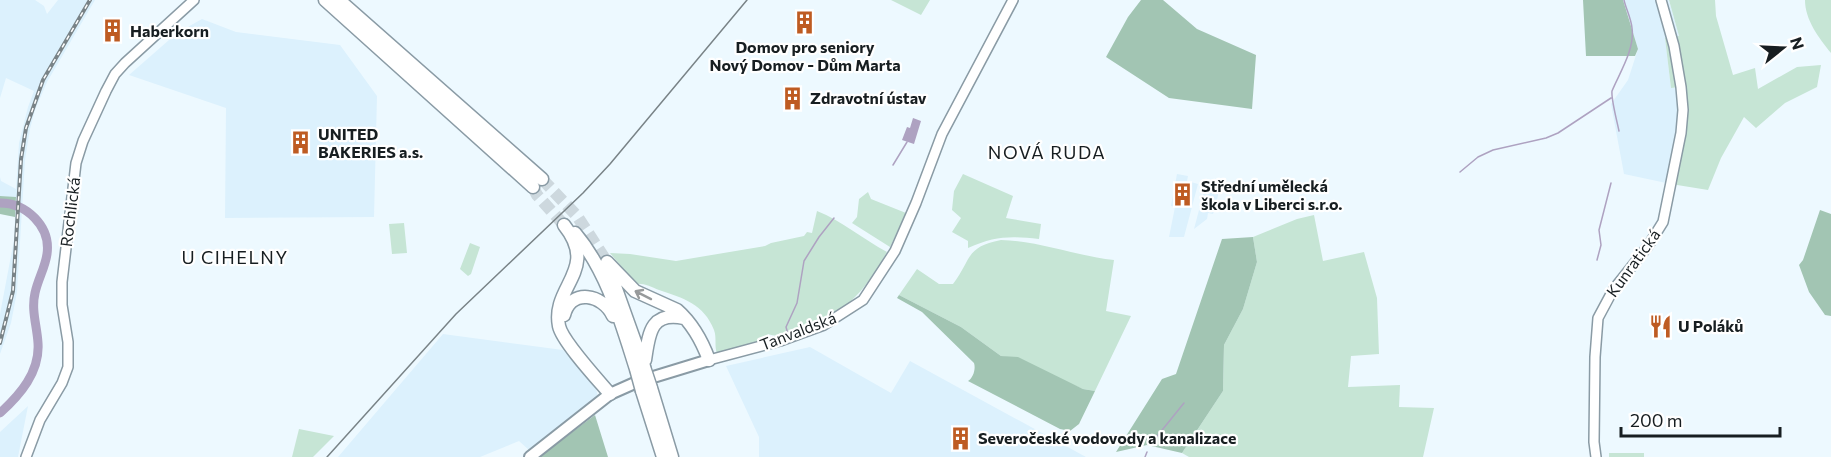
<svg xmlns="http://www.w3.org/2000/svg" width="1831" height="457" font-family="Commissioner,sans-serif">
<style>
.built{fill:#dcf1fd}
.green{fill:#c6e5d5}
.forest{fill:#a2c5b3}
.water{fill:#aea2c1}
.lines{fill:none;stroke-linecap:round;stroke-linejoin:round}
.stream{stroke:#aea2c1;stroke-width:1.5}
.river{stroke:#aea2c1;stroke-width:9}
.highway-tunnel{stroke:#cdd8de;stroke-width:12;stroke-dasharray:12 6;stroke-linecap:butt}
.secondary-casing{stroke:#8a9ba5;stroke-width:12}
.primary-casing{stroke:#8a9ba5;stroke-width:14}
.highway-casing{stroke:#8a9ba5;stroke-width:15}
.secondary{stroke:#fff;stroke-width:9}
.primary{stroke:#fff;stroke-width:10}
.highway{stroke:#fff;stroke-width:12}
.tram{stroke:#798387;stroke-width:1.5}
.rail-casing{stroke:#798387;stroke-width:4}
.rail{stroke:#fff;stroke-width:1.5;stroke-dasharray:4.5;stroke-linecap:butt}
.highway-bridge-casing{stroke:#8a9ba5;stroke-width:15;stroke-linecap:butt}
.highway-bridge{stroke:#fff;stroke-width:12}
.oneway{stroke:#979a9b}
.labels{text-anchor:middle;stroke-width:4.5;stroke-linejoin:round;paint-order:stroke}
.poi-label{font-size:16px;font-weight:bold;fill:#171e21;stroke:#fff;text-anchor:start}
.street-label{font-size:16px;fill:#171e21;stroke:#fff}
.neighbourhood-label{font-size:18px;letter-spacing:1.5px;fill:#171e21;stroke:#fff}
</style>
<rect width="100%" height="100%" fill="#edf9ff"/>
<path class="built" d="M0,0H35L44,6L47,14L58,0H95L47,82L35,110L30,129L25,160L17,292L11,323L0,354V314L14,240L16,198L0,196V177L1,181L16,189L19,143L28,107L34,91L6,78L0,98Z
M1623,0H1669L1679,36L1665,38L1671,88L1681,87L1671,184L1624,174L1611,104L1628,80L1638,49Z
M202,19L236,32L340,45L377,96L374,217L225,218L226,108L129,75L177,33Z
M1177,174L1188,176L1187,181L1198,184L1184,237H1169L1175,207L1171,206Z
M1207,180L1221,184L1213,214L1208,213L1207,219L1194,229Z
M443,334L563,350L593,379L598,396L530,451L519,441L480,457H338Z
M810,347L891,393L910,361L1086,457H759V437L726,366Z
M28,406L18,457H0V432Z"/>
<path class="green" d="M891,0H930L921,15Z
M1669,0H1715L1716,16L1733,75L1755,68L1758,89L1797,67L1821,65L1817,87L1785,103L1756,128L1744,117L1721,158L1708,190L1671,184L1681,87L1671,88L1665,38L1679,36Z
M1805,0H1831V53C1819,38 1805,20 1805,0Z
M963,174L1013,196L1006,218L1041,224L1039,239C1010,236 995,236 968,248V241L952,232L961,218L952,210L954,191Z
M868,192L871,199L906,213L890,247L852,223L857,217L859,199Z
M817,211C842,221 863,239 887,252C865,291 843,317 799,331C787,334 779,338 768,334L766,340L717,353C714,346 717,338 714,330C704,304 683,298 659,290C651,287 644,283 636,284L610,253L630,254L676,261L765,246L771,243L804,236L807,232L812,233Z
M1314,215L1323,261L1364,252L1377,298L1379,354L1351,356L1348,387L1400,385L1399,407L1434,408L1423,457H1189L1182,453L1223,391L1224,345L1243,309L1257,262L1253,237L1297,219Z
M404,223L407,253L392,254L389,224Z
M1001,240C1040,241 1076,256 1114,260L1106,311L1131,316L1095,391L1083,389L1011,358L1001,356L961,327L899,295L917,269L939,284H953C972,259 965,247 1001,240Z
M470,243L480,247L471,274L468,276L460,269Z
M299,429L334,436L313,457H292Z
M1609,453H1644V457H1609Z"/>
<path class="forest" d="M1141,0H1163L1197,29L1256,55L1252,109L1169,98L1106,57L1128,17Z
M1583,0H1623L1638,49L1635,56H1586Z
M0,196L16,197L15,217L0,214Z
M1820,210L1831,214V316L1825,315L1809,292L1799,265L1803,260Z
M1253,237L1257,262L1243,309L1224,345L1223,391L1182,453L1147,445L1116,452L1162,379L1176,374L1222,239Z
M899,295L961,327L1001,356L1018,357L1083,389L1095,391L1079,424L1070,431L1060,429L968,381C973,378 976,369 974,363L922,312L897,298Z
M595,415L608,457H539Z"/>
<path class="water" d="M913,118L921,121L914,144L902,140L907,127L910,128Z"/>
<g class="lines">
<path class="stream" d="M1619,131C1617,121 1611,99 1612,91C1620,72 1635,49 1632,28C1631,18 1626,9 1624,0
M893,165L907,142
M1460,172L1478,157L1493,150L1546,138L1558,133L1611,98
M1597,260L1601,245L1599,230L1611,183
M788,334L786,327L797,303L804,261L819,237L834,218
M1150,445L1184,403
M1145,457L1147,452"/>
<path class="river" d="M0,203C26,203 51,226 47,254C45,268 38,279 35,293C31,310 37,326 38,343C40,372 20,395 0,413"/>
<path class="highway-tunnel" d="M542,179L577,216L607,262
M533,187L537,195L564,225"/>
<defs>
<path id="secondary" d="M709,360L780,341L824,325L863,300L895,251L916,203L942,134L1013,0
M26,457L40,420L62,383L68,367V342L62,305V282L76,163L83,141L106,91L115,74L125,63L194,0
M1596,457L1594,442L1595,357L1598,318L1613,290L1648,246L1663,222L1681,133L1683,110L1681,87L1674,46L1661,0"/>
<path id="primary" d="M530,457L610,394L637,382L709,360"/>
<path id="highway" d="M325,0L533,187
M339,0L542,179
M564,225C600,270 551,286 559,326C562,341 598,380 610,394
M575,233C607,271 621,322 636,369
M607,262L635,291L677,310C693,324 702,341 709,360
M610,272L644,367
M564,315C571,288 603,294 613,316
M645,360C649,334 650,311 684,318
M651,388L672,457
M642,391L663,457"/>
</defs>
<use href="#secondary" class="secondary-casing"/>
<use href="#primary" class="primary-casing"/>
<use href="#highway" class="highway-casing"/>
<use href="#secondary" class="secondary"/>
<use href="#primary" class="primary"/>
<use href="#highway" class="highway"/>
<path class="tram" d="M327,457L456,314L583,193L610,164L747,0"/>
<defs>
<path id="rail" d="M0,343L13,291L21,159L26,128L43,80L90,0"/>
</defs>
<use href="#rail" class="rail-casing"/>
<use href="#rail" class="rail"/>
<defs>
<path id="highway-bridge" d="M644,367L651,388
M636,369L642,391"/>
</defs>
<use href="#highway-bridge" class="highway-bridge-casing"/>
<use href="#highway-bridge" class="highway-bridge"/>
</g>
<defs><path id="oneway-shaft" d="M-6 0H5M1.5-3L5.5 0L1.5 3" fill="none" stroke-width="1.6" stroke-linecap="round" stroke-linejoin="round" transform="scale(1.5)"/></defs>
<use class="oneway" href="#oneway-shaft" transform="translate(643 295) rotate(-153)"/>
<defs>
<symbol id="building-bare" viewBox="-9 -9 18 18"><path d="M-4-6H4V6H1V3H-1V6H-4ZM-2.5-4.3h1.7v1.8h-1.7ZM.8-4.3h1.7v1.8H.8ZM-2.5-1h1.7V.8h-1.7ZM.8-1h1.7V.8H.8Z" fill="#be5b22" stroke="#fff" stroke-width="2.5" paint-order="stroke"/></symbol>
<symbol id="restaurant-bare" viewBox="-9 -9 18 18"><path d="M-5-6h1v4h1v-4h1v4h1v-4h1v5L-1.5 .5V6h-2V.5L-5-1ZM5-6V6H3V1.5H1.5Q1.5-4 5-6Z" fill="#be5b22" stroke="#fff" stroke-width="2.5" paint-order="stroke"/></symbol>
</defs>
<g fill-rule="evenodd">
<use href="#building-bare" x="788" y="6" width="33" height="33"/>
<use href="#building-bare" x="96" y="14" width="33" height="33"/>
<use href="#building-bare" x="776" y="82" width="33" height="33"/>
<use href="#building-bare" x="284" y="126" width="33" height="33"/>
<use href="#building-bare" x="1166" y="178" width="33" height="33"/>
<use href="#restaurant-bare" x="1644" y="310" width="33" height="33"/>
<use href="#building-bare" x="944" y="422" width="33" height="33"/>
</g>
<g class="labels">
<g class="poi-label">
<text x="130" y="37">Haberkorn</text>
<text x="805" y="53" text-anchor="middle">Domov pro seniory<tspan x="805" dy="18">Nový Domov - Dům Marta</tspan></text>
<text x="810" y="104">Zdravotní ústav</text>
<text x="318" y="140">UNITED<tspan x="318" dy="18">BAKERIES a.s.</tspan></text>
<text x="1201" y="192">Střední umělecká<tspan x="1201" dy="18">škola v Liberci s.r.o.</tspan></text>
<text x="1678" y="332">U Poláků</text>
<text x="978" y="444">Severočeské vodovody a kanalizace</text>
</g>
<g class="street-label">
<text transform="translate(70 212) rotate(-83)" y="6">Rochlická</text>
<text transform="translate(1633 263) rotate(-54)" y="6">Kunratická</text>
<text transform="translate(798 331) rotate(-21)" y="6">Tanvaldská</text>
</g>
<g class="neighbourhood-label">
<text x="1047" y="159">NOVÁ RUDA</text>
<text x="235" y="264">U CIHELNY</text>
</g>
</g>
<g transform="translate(1783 48) rotate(72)" stroke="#ffffff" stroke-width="4.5" paint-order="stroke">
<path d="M0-4.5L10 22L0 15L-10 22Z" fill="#171e21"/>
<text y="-9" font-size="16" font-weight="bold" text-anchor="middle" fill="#171e21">N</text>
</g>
<path d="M1621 427v9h159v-9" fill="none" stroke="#171e21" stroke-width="3"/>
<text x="1630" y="427" font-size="18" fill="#171e21" stroke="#ffffff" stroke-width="4.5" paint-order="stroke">200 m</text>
</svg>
